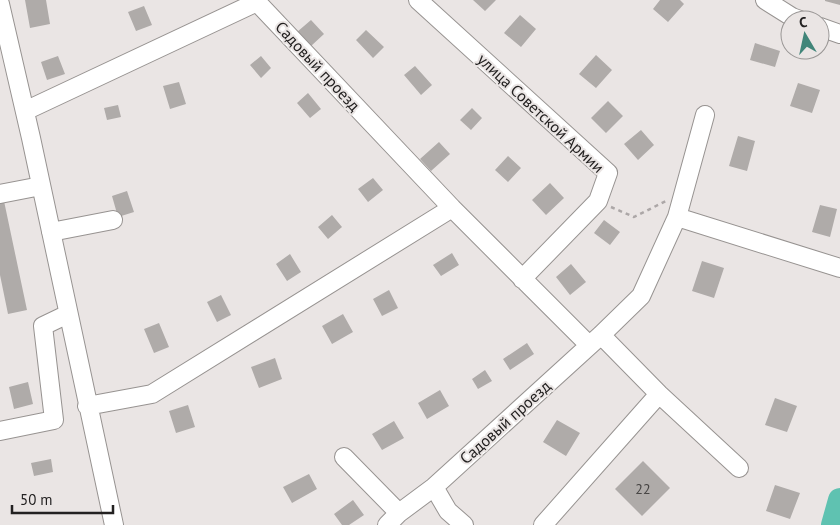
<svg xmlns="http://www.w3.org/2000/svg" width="840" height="525" font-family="'PT Sans',sans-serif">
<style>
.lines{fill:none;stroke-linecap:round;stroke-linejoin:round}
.river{stroke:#5fc2b1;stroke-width:24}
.building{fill:#afaba9}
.minor-casing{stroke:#979391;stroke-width:20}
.path{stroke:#aca7a7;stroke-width:2.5;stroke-dasharray:4 4;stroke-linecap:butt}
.minor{stroke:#fff;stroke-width:18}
.labels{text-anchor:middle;stroke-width:4;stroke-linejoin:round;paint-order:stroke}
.number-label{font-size:14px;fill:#464443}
.street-label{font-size:16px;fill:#232121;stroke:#eae5e4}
</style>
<rect width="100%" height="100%" fill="#eae5e4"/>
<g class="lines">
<path class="river" d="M833,525L840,500"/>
</g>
<path class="building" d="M25,0H46L50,24L30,28Z
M473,0H496L485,11Z
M660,0H680L684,4L668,22L653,9Z
M825,0H840V5L825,1Z
M144,6L152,25L136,31L128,12Z
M520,15L536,29L521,47L504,33Z
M311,20L324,34L311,46L297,32Z
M366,30L384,47L373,58L356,40Z
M755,43L780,51L775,67L750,60Z
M596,55L612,70L596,88L579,74Z
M58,56L65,74L47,80L41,62Z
M261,56L271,68L261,78L250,65Z
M415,66L432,85L421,95L404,75Z
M179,82L186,104L170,109L163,86Z
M798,83L820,90L812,113L790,106Z
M308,93L321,109L310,118L297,103Z
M608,101L623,116L606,133L591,118Z
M118,105L121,117L107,120L104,108Z
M472,108L482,118L471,130L460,120Z
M641,130L654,145L638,160L624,144Z
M738,136L755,141L747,171L729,166Z
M439,142L450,154L431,171L420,159Z
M508,156L521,168L508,182L495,170Z
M373,178L383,190L368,202L358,189Z
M550,183L564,198L546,215L532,200Z
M127,191L134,212L118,217L112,196Z
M4,201L27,310L8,314L0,275V202Z
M820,205L837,209L830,237L812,232Z
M332,215L342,227L328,239L318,227Z
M604,220L620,232L610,245L594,233Z
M452,253L459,265L441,276L433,265Z
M290,254L301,272L287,281L276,264Z
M702,261L724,268L714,298L692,291Z
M571,264L586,282L570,295L556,277Z
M389,290L398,308L382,316L373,299Z
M221,295L231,315L217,322L207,302Z
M343,314L353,332L332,344L322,326Z
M159,323L169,347L154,353L144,329Z
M527,343L534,354L510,370L503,359Z
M275,358L282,379L259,388L251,367Z
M485,370L492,381L478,389L472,379Z
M28,382L33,404L14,409L9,387Z
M440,390L449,406L427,419L418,403Z
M775,398L797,406L787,432L765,425Z
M188,405L195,427L176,433L169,411Z
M557,420L580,433L566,456L543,442Z
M394,421L404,438L382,450L372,434Z
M51,459L53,472L34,476L31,463Z
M643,461L670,488L642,516L615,489Z
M309,474L317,489L292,503L283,487Z
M775,485L800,493L790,519L766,511Z
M353,500L364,515L349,525H342L334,514Z"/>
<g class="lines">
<defs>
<path id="minor" d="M418,0L608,173L598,201L522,279
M765,0L792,17L800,20
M0,4L31,138L114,525
M820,27L840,34
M25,111L257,2L452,208L589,345
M0,194L41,186
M677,217L840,268
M51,232L113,220
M601,335L659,394L739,468
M87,406L152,394L452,208
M0,431L54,420L43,326L68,314
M344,457L399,513
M434,487L448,511L464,525
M387,525L399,513L434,487L601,335L641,296L677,217L705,115
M543,525L659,394"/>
</defs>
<use href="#minor" class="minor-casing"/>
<path class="path" d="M611,207L634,217L666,201"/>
<use href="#minor" class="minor"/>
</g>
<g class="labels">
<g class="number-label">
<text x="643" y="494">22</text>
</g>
<g class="street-label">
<text transform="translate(318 66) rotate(47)" y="6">Садовый проезд</text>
<text transform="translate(541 113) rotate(43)" y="6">улица Советской Армии</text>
<text transform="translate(505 422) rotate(-42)" y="6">Садовый проезд</text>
</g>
</g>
<g transform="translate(805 35) rotate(351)"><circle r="24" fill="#eae5e4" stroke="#9a9796"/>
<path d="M0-4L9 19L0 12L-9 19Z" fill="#418579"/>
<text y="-8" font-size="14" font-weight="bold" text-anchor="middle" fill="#232121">С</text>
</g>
<path d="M12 505v8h101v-8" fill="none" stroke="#232121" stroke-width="2.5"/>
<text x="20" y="505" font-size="15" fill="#232121" stroke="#eae5e4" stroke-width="4" paint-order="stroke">50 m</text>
</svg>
